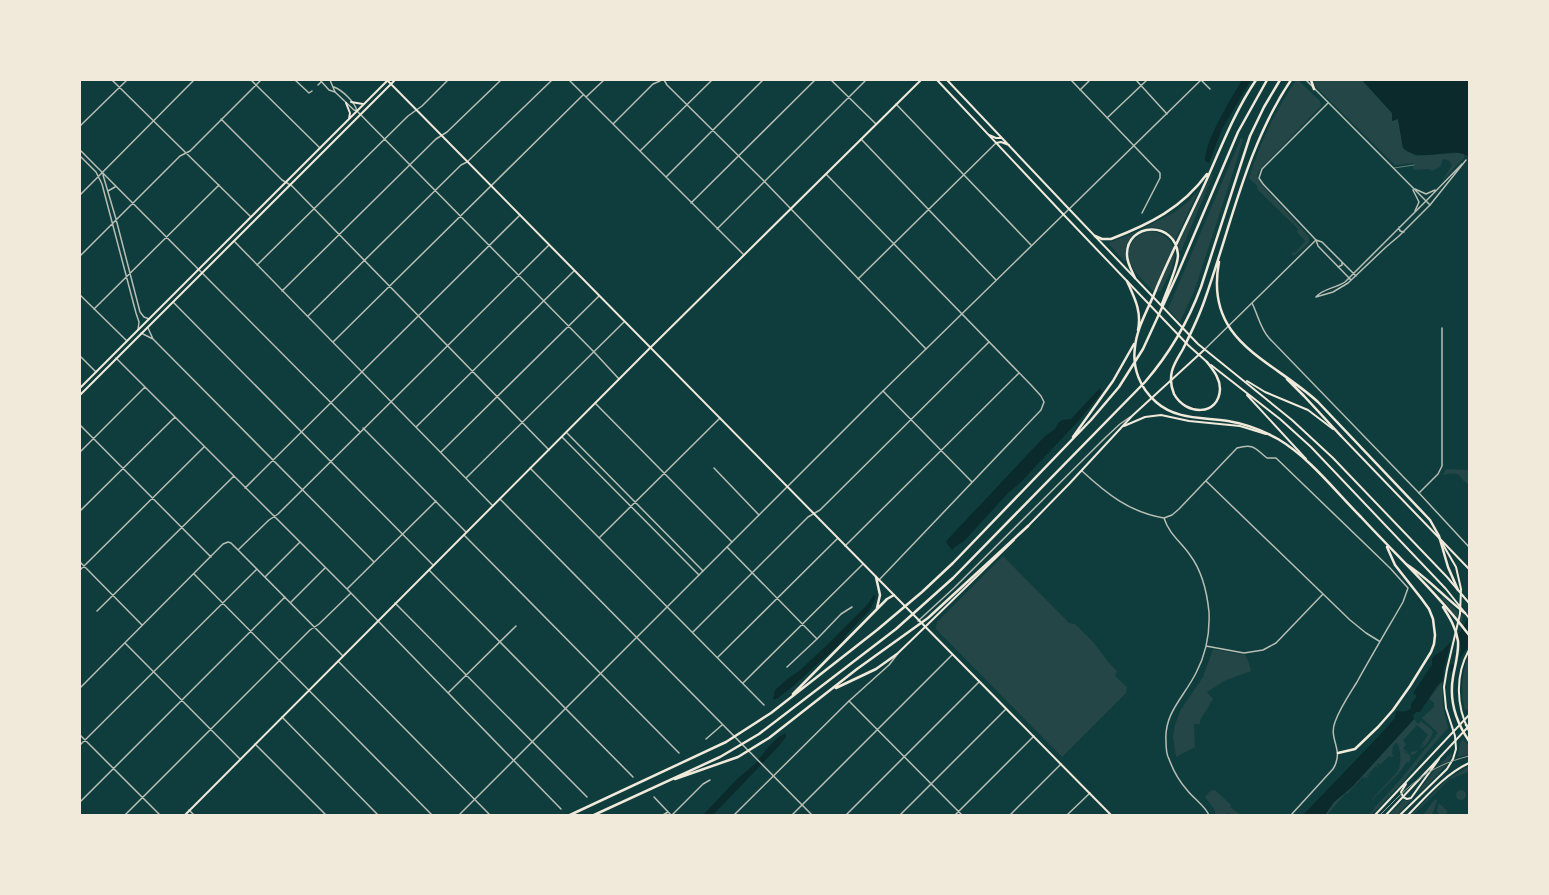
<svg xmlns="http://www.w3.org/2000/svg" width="1549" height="895" font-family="'IBM Plex Sans',sans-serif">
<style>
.green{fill:#244646}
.water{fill:#0a2a2b}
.pier{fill:#0f3d3e}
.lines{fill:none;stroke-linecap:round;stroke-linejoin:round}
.service{stroke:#b8beb3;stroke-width:0.5}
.minor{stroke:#b8beb3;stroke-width:1.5}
.tertiary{stroke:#b8beb3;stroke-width:1.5}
.secondary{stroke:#f1e9da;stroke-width:2}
.primary{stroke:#f1e9da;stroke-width:2}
.trunk{stroke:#f1e9da;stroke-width:2}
.motorway{stroke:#f1e9da;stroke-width:2.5}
.rail{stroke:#97a49c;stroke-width:1}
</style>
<rect width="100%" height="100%" fill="#0f3d3e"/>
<path class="green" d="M1296,80H1300V82L1320,101L1321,106L1260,169L1257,175L1260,183L1309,237V243L1294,256L1291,253L1296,252L1305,241L1297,232L1298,229L1257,189L1258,187L1249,178C1260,142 1275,112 1296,80Z
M1313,80H1362L1392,113V121L1398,119L1403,148L1416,156L1458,153L1464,154V158L1442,181L1452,165L1448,160L1443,159L1440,167L1432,171L1429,169L1413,170L1414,163L1395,165L1316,87Z
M1241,138L1243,139L1237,160L1195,289L1180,322L1168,309Z
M1212,174L1213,175L1181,251L1179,250L1178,244Z
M1199,190L1175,240C1167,228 1155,225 1142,229L1175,212L1189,201Z
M1139,231C1132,235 1128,241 1125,248H1126V261H1124L1108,243Z
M1150,231C1156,231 1163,234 1168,239C1183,254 1168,276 1161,291L1157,292L1153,291C1141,278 1121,262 1132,243C1135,236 1142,233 1150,231Z
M1446,469L1469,470V484C1456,479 1466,470 1443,475Z
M1003,556L1069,623L1075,624L1094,643L1109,663L1117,671L1115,676L1127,687L1126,693L1062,757L936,629L937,622Z
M1443,597L1463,617L1462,623L1441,598Z
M1213,649L1245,655L1249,663L1251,671L1226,680L1207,692L1213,699L1200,720V724H1194L1195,747L1176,757L1173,737L1175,725L1180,711L1203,677Z
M1469,656V708L1466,710H1465C1461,691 1461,674 1469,656Z
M1442,682L1443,707L1448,728L1427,752L1403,782L1371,815H1368L1400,780L1438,733L1422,718L1434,707V703L1429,699Z
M1414,719L1418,724L1421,721L1422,722L1431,729L1433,732C1431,738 1426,747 1420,749L1427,740L1419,748L1428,735L1417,725L1403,740L1406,745L1403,748L1410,754L1412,751L1414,752L1419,749L1415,754L1412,755L1402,750L1411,756L1409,763L1407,762L1399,773L1373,799L1375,801L1372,799L1398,771L1397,769H1399C1401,760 1401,752 1398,744L1396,743L1393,746L1392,754L1394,756L1391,757L1389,756L1380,765L1379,763L1377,765L1379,768L1376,766L1369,773L1371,776L1368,774L1367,775L1369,780L1366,777L1364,779V776L1347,794L1346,793L1327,815H1325L1334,802L1352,787Z
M1463,739L1469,746V754L1458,757L1460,743Z
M1451,753L1452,755C1448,765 1425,789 1417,793L1433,772Z
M1469,766V772L1450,779L1413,815H1411L1447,780Z
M1215,790L1231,805L1230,807L1241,815H1232L1227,813L1225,815H1216L1214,809L1205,797L1210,791Z
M1456 795a5 5 0 1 1 10 0a5 5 0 1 1-10 0Z
M1413,798L1397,815H1389L1404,800L1407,801Z
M1435,799L1437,801L1432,815H1423Z
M1439,803L1448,812L1445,815H1440L1437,811Z"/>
<path class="water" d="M1242,80H1251L1222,129L1209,163L1205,161C1205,140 1231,99 1242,80Z
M1362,80H1469V157C1454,144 1421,165 1403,148L1398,119L1392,121V113Z
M1100,388L1102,392L1081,418L1022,481L1008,493L966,539C961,544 956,545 952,550L946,542L950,537L1045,436L1055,429L1058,423L1062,420L1071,419Z
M874,595L876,596L873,604L869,611L846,635L843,641L793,686L778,698L773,700L775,690L786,680L799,671L825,647L867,605Z
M1469,617V645L1450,673L1437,686L1420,712H1416L1413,716L1414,719L1352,787L1334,802L1325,815H1303L1378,737L1395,718L1396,711C1402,711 1406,713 1411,708V704L1417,696L1413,693L1432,665V658L1435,655L1442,651L1460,632Z
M786,733V737L778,747L715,813L712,815H703L737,779L755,764L770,745L780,736Z"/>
<path class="pier" d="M1458,631L1461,650L1458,664L1457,666L1451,664L1449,677L1442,685L1444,669L1452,638Z"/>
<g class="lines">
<path class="service" d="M1394,168L1414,165"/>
<path class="minor" d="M112,80L251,217
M251,80L320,148
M295,80L309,93L312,91
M320,80L329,90L335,92
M569,80L744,255
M658,80H662
M664,80L667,85L764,181L926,349
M831,80L876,124
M1071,80L1160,173V178L1142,213
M1136,80L1167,114
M1202,81L1210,89
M318,85L321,82
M1080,90L1090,80
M586,97L604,80
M896,104L1031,245
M357,111L594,352L619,379
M1107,118L1147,80
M221,119L282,180L292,186L549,450
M613,124L653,84L660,81
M80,126L127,80
M861,139L996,280
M80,150L360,432
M640,151L712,80
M80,156L96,172L102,184L136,313L139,322L138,330
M826,174L1032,386L1041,396L1044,402L1041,410L879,580
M103,175L116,219L140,312L144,317L149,319
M666,177L763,80
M108,191L115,187
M80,195L194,80
M691,203L815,80
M1399,227L1400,231L1404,232
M717,229L866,80
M1316,240L1322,242L1356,276
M1316,240L1318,246L1351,280
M234,241L493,506
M80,256L180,156L190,151L261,80
M257,265L408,116L422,106L448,80
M1338,267L1342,265V262
M858,279L996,143
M282,291L436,139L447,132L501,80
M1316,297L1333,292L1348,283L1386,247L1399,236L1430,205
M1316,297C1322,289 1336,288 1345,282L1426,201
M173,302L433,565
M94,309L219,185
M308,316L461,165L467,162L552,80
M148,328L153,339
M141,333L153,339L374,562
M333,342L583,95
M80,356L96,372
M116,358L347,589L561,809
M883,391L972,482
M595,403L732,542
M80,425L211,557
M416,427L574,271
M363,428L466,532
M567,433L703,571
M562,437L699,575
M80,452L145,387
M441,452L599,296
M530,468L764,705
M714,468L759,515
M1082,471C1107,494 1129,512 1164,518C1169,534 1181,542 1190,555C1202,571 1207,592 1209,612C1210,633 1206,654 1196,673C1184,697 1164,713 1166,741C1166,747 1166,754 1169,759C1173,770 1179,781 1187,790C1194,799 1204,805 1209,815
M466,478L624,322
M1206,481L1350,620L1366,633L1379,641
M245,488L520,215
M1419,493L1438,474L1442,466V328
M80,511L175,417
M1164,518L1172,515L1179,509L1237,448C1255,443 1255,449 1267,458H1276L1390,568L1408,588L1403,602C1388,628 1372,655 1357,682C1349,695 1340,708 1335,722C1328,740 1345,750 1333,769L1291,815
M464,535L679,753
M599,538L720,418
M845,546L1019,373
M727,547L817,639
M238,550L269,520L278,514L549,245
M80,562L142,625
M80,570L204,447
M429,570L633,777
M194,574L432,815
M265,577L299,543
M347,589L436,501
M291,602L325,568
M395,603L587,797
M97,611L234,476
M693,632L808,517L820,510L989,342
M125,643L240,759
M1206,646L1244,653L1263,650L1276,643L1323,594
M718,657L838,538
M338,661L490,815
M787,667L817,639L841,614L852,607
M743,683L863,564
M80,688L223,544L228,542L231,543L238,550L343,656
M448,693L516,626
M849,701L962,815
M282,717L378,815
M80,735L160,815
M706,739L722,725
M255,744L326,815
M80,745L257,569
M654,797L671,815
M80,802L285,597
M125,815L310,630L319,624L350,594
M663,815L668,812
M672,815L703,784L710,780
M792,815L952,655
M846,815L979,682
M900,815L1006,709
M955,815L1034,736
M1067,815L1090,793"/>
<path class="tertiary" d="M330,80L335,92L354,110L357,111
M1306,80L1430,205L1466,160
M334,87C342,90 355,102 357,111
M1415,189L1426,194L1435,190
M1413,190L1419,202L1415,211
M1426,201L1462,164
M80,295L127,341
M1252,303C1258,315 1260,328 1269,338L1419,493L1469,547
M1204,350L1316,240L1263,184L1259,178L1262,169L1328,103
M500,499L812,815
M918,621L954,588L1106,437L1120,424L1130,417
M189,810L194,815
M459,815L883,391L1201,80
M734,815L849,701L889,665L896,656
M1010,815L1061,764"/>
<path class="secondary" d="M387,80L894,595
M351,102L363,104
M346,103L350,113L349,119
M80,388L387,81
M80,395L395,80
M1124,426L1145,417L1161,415L1189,421L1240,426L1266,434
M1027,527L1069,484L1132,416L1204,350
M925,627L1014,540
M185,815L650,348L921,80"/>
<path class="primary" d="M937,80L1063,214
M947,80L1069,209
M989,135L996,138H1002
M996,143L1001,142L1009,145
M894,595L1111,815
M897,654L925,627
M1403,797L1407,799L1411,798L1439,759
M1403,797L1401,792L1406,784
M1375,815L1469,715
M1386,815L1468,727"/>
<path class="trunk" d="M1069,209L1198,344L1292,420L1333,458L1447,577L1469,603
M1063,214L1188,345L1207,362
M1211,365L1280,419L1311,447L1446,589L1469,618
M1247,381L1265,392L1308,410L1333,429
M1247,395L1306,459
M1341,436L1469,569
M1469,650C1455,675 1456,706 1469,731
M1400,815L1447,769L1453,759L1456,749L1455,736L1446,708L1444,687L1447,669L1460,614L1461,589L1456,567L1442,543
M1408,815C1427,796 1444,775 1469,763"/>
<path class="motorway" d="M1256,80C1233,114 1219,153 1202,190C1187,222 1171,254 1157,287C1150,306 1137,326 1135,347C1132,368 1140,388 1156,402C1176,420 1203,417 1228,421C1246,424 1262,430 1278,439C1310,458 1335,491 1361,517C1397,556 1437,593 1469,635
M1311,80L1314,89
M1095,236L1102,239H1111C1150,224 1182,208 1207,174
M1219,262C1204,342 1270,358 1318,402L1430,520L1439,536L1448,567L1458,590
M1135,278C1132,271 1127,263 1127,255C1126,222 1176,220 1178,255C1178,267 1166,292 1162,304
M1127,281C1134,297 1142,311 1138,330
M1207,362C1213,370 1220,378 1220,389C1219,416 1186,416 1174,394C1171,387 1170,379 1172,371C1174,363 1179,356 1183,349C1191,333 1199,317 1205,299C1231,226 1247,145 1291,80
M1287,379L1304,396L1341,436
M1073,437L1113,381L1134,344
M1406,564C1428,578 1445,598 1465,613
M876,577L880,595L877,608
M1443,607C1450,618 1456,628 1458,641C1459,653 1455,665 1453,677C1449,700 1456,722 1469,741
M836,688L876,669L897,654
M793,694L887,599L894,595
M1466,725L1469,727
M1338,753L1355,749L1378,727L1393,710L1410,686L1431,652L1434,644L1435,635L1433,619L1429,609L1421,598L1395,565L1387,547
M675,779L738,757L769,738L857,669L928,618L1028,526
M570,815L726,742L771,713L877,630L922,592L953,563L1091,420L1119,387L1143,349L1177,275L1238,132L1267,80
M594,815L720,757L759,734L896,629L953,578L1145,382C1170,353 1188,322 1201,287L1250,136L1264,107L1280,80"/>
<path class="rail" d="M1380,815C1410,785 1426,767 1469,756"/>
</g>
<rect width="1549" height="895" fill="none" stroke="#f1e9da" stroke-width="162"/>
</svg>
